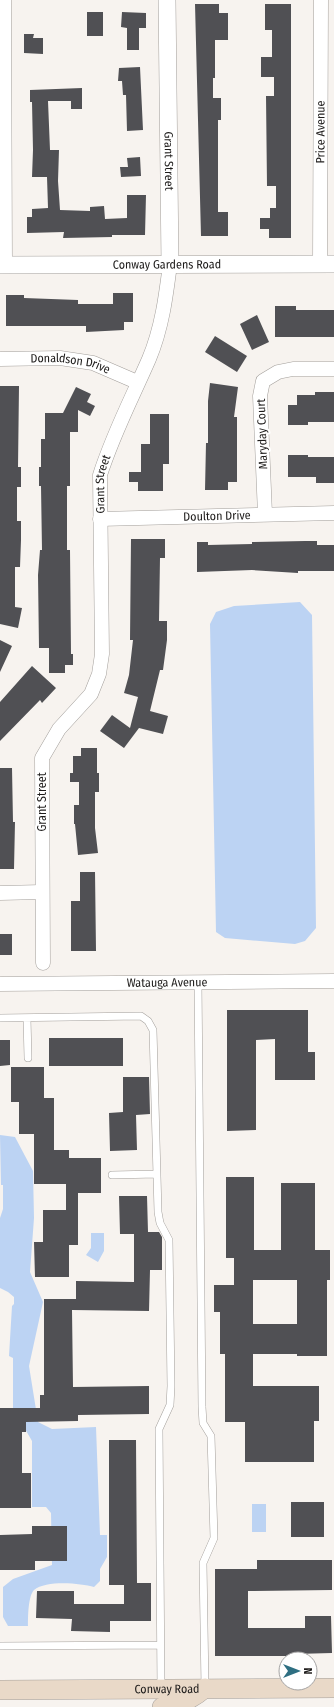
<svg xmlns="http://www.w3.org/2000/svg" width="334" height="1707" font-family="'Fira Sans Condensed',sans-serif">
<style>
.water{fill:#bcd3f3}
.building{fill:#505054;fill-rule:evenodd}
.lines{fill:none;stroke-linecap:round;stroke-linejoin:round}
.service-casing{stroke:#a39f9b;stroke-width:8}
.minor-casing{stroke:#a39f9b;stroke-width:15}
.tertiary-casing{stroke:#a39f9b;stroke-width:18}
.secondary-casing{stroke:#a39f9b;stroke-width:20}
.service{stroke:#fff;stroke-width:7}
.minor{stroke:#fff;stroke-width:14}
.tertiary{stroke:#fff;stroke-width:17}
.secondary{stroke:#e9d9c8;stroke-width:19}
.labels{text-anchor:middle;stroke-width:4;stroke-linejoin:round;paint-order:stroke}
.street-label{font-size:12px;fill:#1e1c1b;stroke:#fff}
</style>
<rect width="100%" height="100%" fill="#f7f3ef"/>
<path class="water" d="M300,602L312,615L316,928L305,941L295,944L225,938L216,932L210,624L216,612L234,606Z
M0,1135L15,1137L33,1171L34,1218L30,1272L43,1302L29,1366L38,1422L52,1429L96,1427L100,1535H107V1557L100,1569V1581L94,1587C80,1583 46,1580 34,1590C28,1596 28,1618 28,1626H8L3,1617V1587L13,1579L52,1565L51,1513L46,1507H32V1441L13,1408V1358L9,1356L12,1306L14,1304V1297L8,1292L0,1288V1218L3,1209V1185H1Z
M91,1233H104V1251L98,1262L86,1255L91,1248Z
M252,1504H266V1532H252Z"/>
<path class="building" d="M195,4H219V13H228V40H215V78H213V98H221V120H218V212H228V236H201Z
M265,4H291V238H269V229H260V218H270V208H276V186H267L266,96H274V77H261V57H272V30H265Z
M87,12H103V36H87Z
M122,12L146,13V28H139V50H127V28L121,27Z
M24,34H34L33,38H43V54L24,53Z
M140,67L143,130L127,131L126,95H123L122,81H118L119,68Z
M82,88V109H71V101H48L50,150H59L58,181L60,210L90,211V207L104,206L105,219L127,218V195H146L145,235H112V237L63,238L64,232L27,233V217H32V209L48,208L47,177H32L33,150L32,102H30V90Z
M140,157L141,176L121,177L120,167H128L127,158Z
M113,293H133V322H124V330L86,332V326H6V295H24V298L78,300V304H113Z
M275,306H296V310H334V337H275Z
M257,315L269,342L252,350L240,324Z
M215,336L247,356L237,372L205,352Z
M210,383L238,387L234,417H237V482H228V490H205L206,443H208V401Z
M0,386H19L18,467H21V487H17V521H21V540L20,567H15V607L22,608L18,628L0,624Z
M76,387L91,394L87,402L95,406L90,416L78,410V432H70V486H67V550H70L71,654H73V665H65V673H49V648H39L38,575L40,550H42L41,486H39V467H41V439H45V413H63Z
M315,392H334V422H308V425H288V405H297V395H315Z
M150,414H169V464H163V491H138V482H129V472H141V444H150Z
M288,455H308V457H334V483H316V477H288Z
M131,539H165V558H160L159,621H167V640L163,670H160L150,711L168,716L163,734L139,728L124,748L100,731L112,715L130,728L138,697L124,693L129,675L133,640H130Z
M305,541H317V545H334V571H298V573L252,570L197,572V542H208V545L252,544V542Z
M0,640L12,646L0,672Z
M32,666L56,688L42,703L40,700L0,741V702Z
M81,748H97V773H99V792H95V828L98,853L78,855L75,824H74V805H79V782H70V773H73V756H81Z
M0,768H12L13,822H15L14,869H0Z
M80,872H95L96,951H71V901H80Z
M0,934H12V955H0Z
M227,1010H308V1052H315V1080H275V1039L256,1040V1130L227,1131Z
M49,1038H123V1066H49Z
M0,1040H10V1065L0,1066Z
M11,1067H44V1098H54V1150H69V1158H101V1193H78V1245H69V1277H35L34,1242H43V1210H66V1184H34V1134H19V1102H11Z
M123,1077H149L150,1114L136,1115L137,1150L110,1151L109,1113L123,1112Z
M226,1177H254V1250H281V1183H315V1250H330V1280H327V1356H297V1354H253V1386H319V1421H314V1462H245V1422H225V1354H220V1312H214V1285H234V1258H226ZM253,1280H297V1324H253Z
M119,1196H147L148,1232H159L162,1237V1270H150L149,1311L72,1310L73,1387L149,1386V1414L78,1415V1421L26,1422V1432H22V1473H31V1508H0V1408H40V1395H44V1299H76V1281L134,1282V1234H120Z
M109,1440H136L137,1583H151V1621H110V1632L71,1631L72,1619L36,1618L37,1591H74V1604H124V1585H109Z
M291,1502H324V1537H291Z
M32,1526H67V1561H35V1570H0V1535L32,1534Z
M257,1560H332V1590L248,1591V1628H305V1616H331L332,1653L295,1654V1656H215V1569H257Z"/>
<g class="lines">
<defs>
<path id="service" d="M198,982L202,1407L203,1423L211,1436L214,1538L203,1563L205,1687
M0,1018L141,1016L148,1021L153,1030L158,1212L160,1223L169,1240L171,1386L170,1405L159,1429L161,1689
M27,1018L28,1058
M112,1175L157,1174
M0,1646L160,1645"/>
<g id="minor">
<path d="M4,0L5,265"/>
<path id="s1" d="M320,264L321,0"/>
<path id="s2" d="M0,359L60,358L93,363L137,382"/>
<path d="M265,514L260,396L263,381L278,372L293,369H334"/>
<path id="s3" d="M100,519L334,513"/>
<path d="M0,893L42,892"/>
<path id="s4" d="M43,963L42,758L59,729L91,694L99,674L102,654L100,475C113,434 132,398 149,359C162,328 166,296 170,264"/>
<path id="s5" d="M0,984L334,981"/>
</g>
<g id="tertiary">
<path id="s6" d="M167,0L170,264"/>
<path id="s7" d="M0,265L334,264"/>
</g>
<g id="secondary">
<path id="s8" d="M0,1690L334,1688"/>
<path d="M162,1707C181,1703 190,1701 205,1688"/>
</g>
</defs>
<use href="#service" class="service-casing"/>
<use href="#minor" class="minor-casing"/>
<use href="#tertiary" class="tertiary-casing"/>
<use href="#secondary" class="secondary-casing"/>
<use href="#service" class="service"/>
<use href="#minor" class="minor"/>
<use href="#tertiary" class="tertiary"/>
<use href="#secondary" class="secondary"/>
</g>
<g class="labels">
<g class="street-label">
<text dy="4" stroke="none"><textPath href="#s1" startOffset="132">Price Avenue</textPath></text>
<text dy="4" stroke="none"><textPath href="#s6" startOffset="161">Grant Street</textPath></text>
<text dy="4" stroke="none"><textPath href="#s7" startOffset="167">Conway Gardens Road</textPath></text>
<text dy="4" stroke="none"><textPath href="#s2" startOffset="71">Donaldson Drive</textPath></text>
<text transform="translate(262 434) rotate(-92)" y="4">Maryday Court</text>
<text dy="4" stroke="none"><textPath href="#s4" startOffset="498">Grant Street</textPath></text>
<text dy="4" stroke="none"><textPath href="#s3" startOffset="117">Doulton Drive</textPath></text>
<text transform="translate(42 802) rotate(-90)" y="4">Grant Street</text>
<text dy="4" stroke="none"><textPath href="#s5" startOffset="167">Watauga Avenue</textPath></text>
<text dy="4" stroke="none"><textPath href="#s8" startOffset="167">Conway Road</textPath></text>
</g>
</g>
<g transform="translate(298 1671) rotate(90)"><circle r="19" fill="#ffffff" stroke="#a5a4a4"/>
<path d="M0-3L7 15L0 10L-7 15Z" fill="#2e6f82"/>
<text y="-6" font-size="11" font-weight="bold" text-anchor="middle" fill="#1e1c1b">N</text>
</g>
</svg>
